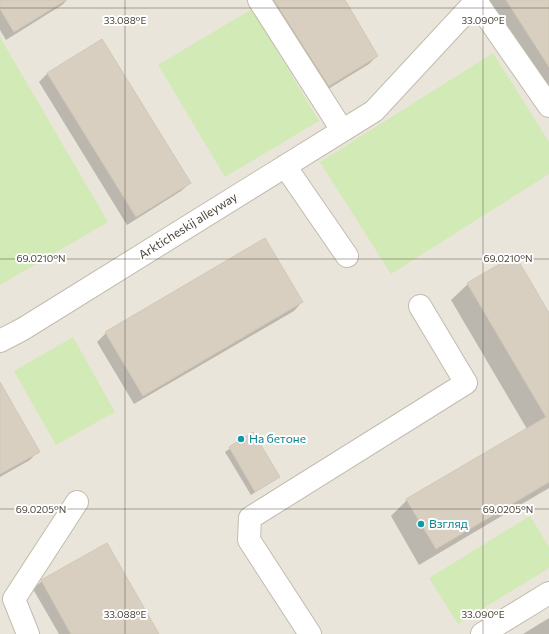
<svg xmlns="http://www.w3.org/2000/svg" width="549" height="634" font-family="Commissioner,sans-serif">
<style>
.residential{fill:#eae5da}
.green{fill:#d2eab5}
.shadow{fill:#0003}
.building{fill:#d8cfc1;stroke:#d3c7b4}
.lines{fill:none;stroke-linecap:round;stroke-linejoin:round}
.minor-casing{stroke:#c2bbae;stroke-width:24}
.minor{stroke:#fff;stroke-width:22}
.ticks{fill:none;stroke:#4b4439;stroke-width:1;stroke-opacity:0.45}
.culture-dot{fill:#0f9aa8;stroke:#fff;stroke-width:1.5}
.labels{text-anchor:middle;stroke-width:4;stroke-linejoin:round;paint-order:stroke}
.street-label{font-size:12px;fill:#4b4439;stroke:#fff}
.culture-label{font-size:12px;fill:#0d838f;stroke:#fff;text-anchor:start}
.ticks-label{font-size:10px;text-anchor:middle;fill:#4b4439;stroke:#fff;stroke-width:4;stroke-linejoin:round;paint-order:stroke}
</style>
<rect width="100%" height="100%" fill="#f6f3ec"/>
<path class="residential" d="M0,0H549V634H0Z"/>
<path class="green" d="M252,9L319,121L225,177L158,65Z
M0,37L108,222L0,285Z
M493,53L549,142V174L391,274L320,162Z
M73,337L115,412L56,445L14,371Z
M530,516L549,547V568L458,624L429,578Z"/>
<path class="shadow" d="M0,0H67L62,5L6,40L0,30Z
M259,0H344L377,56L369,64L320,94Z
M479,0H549V109Z
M102,40L190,183L181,191L127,225L39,82L47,74Z
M265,240L302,302L294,311L134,404L97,342L106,333Z
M468,284L549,315V488L419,565L391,516L407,500L527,429L451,300Z
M0,384L38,451L30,460L0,477Z
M253,433L279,477L251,495L225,452Z
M42,581L158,634H59L33,589Z
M549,618V634H523Z"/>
<path class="building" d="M0,0H66L14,32L0,9Z
M274,0H345L378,56L329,86Z
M506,0H549V67Z
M102,39L191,183L136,217L47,73Z
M265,238L303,302L143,396L105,332Z
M515,255L549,313V482L436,549L406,499L546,417L467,283Z
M0,382L40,452L0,474Z
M253,432L280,477L255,492L229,447Z
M107,543L159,634H71L41,580Z"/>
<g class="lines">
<defs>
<path id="minor" d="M259,0L342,130
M476,1L549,106
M285,166L347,256
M0,341L23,329L374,111L476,1L475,0
M28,634L14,599L77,502
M310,634L249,540L250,518L466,383L420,306
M482,634L549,593"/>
</defs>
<use href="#minor" class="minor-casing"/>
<use href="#minor" class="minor"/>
</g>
<path class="ticks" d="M125,0V634M483,0V634M0,8H549M0,259H549M0,509H549"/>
<g class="culture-dot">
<circle cx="241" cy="439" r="4"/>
<circle cx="421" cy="524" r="4"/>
</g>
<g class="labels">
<g class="street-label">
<text transform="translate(188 226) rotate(-32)" y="4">Arkticheskij alleyway</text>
</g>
<g class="culture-label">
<text x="249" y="443">На бетоне</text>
<text x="429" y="528">Взгляд</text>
</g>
</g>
<g class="ticks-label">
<text x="125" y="24">33.088°E</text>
<text x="483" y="24">33.090°E</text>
<text x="41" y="262">69.0210°N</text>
<text x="508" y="262">69.0210°N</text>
<text x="41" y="513">69.0205°N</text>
<text x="508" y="513">69.0205°N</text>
<text x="125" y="618">33.088°E</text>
<text x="483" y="618">33.090°E</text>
</g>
</svg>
